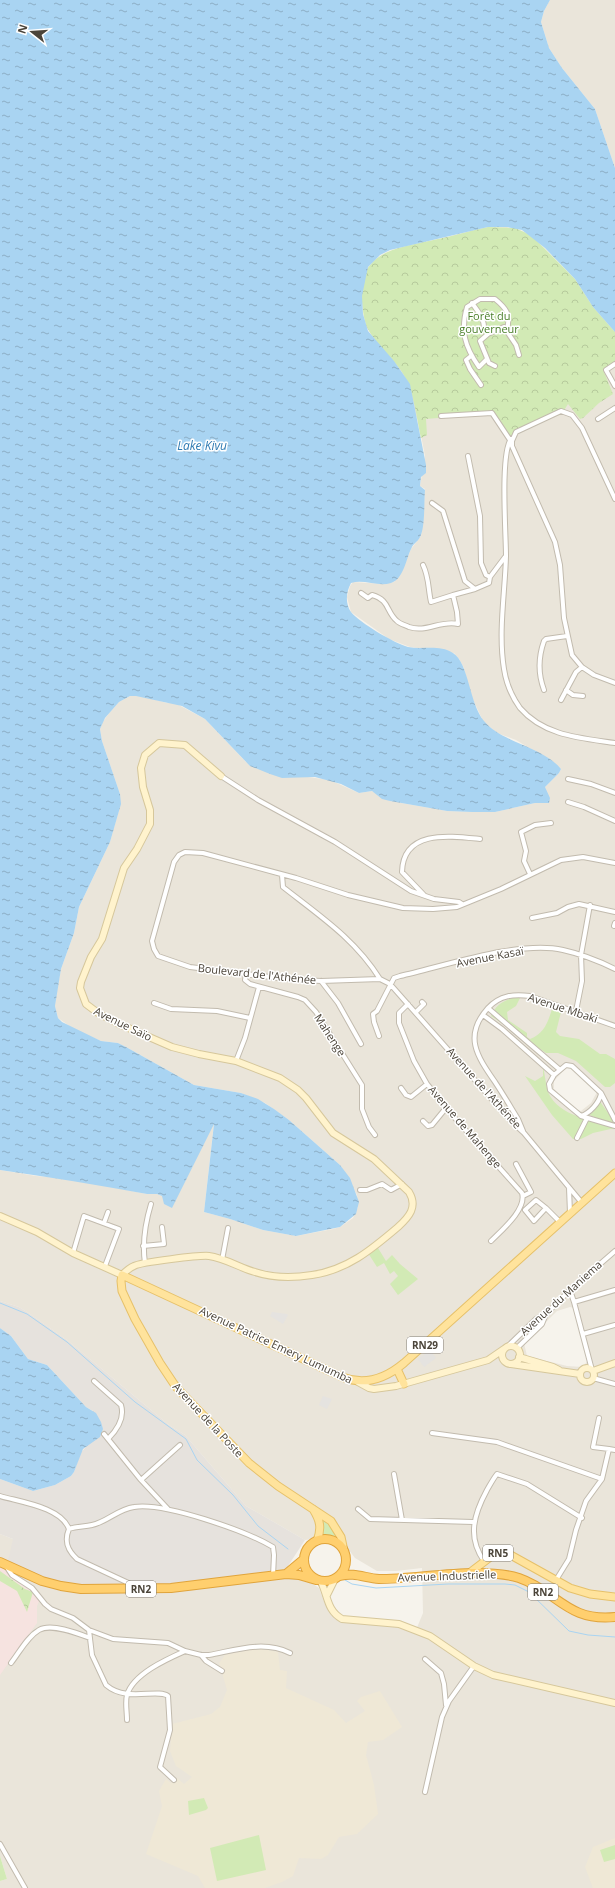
<svg xmlns="http://www.w3.org/2000/svg" width="615" height="1888" font-family="'Open Sans',sans-serif">
<style>
.residential{fill:#eae5da;fill-rule:evenodd}
.industrial{fill:#e6e2dd}
.education{fill:#efe8d6}
.medical{fill:#f6e3e0}
.green{fill:#d2eab5}
.forest{fill:url(#forest-crowns)}
.parking{fill:#e5e3e0}
.water{fill:url(#water-ripples)}
.lines{fill:none;stroke-linecap:round;stroke-linejoin:round}
.stream{stroke:#a9d4f2;stroke-width:1}
.street-casing{stroke:#c2bbae;stroke-width:6}
.secondary-casing{stroke:#d6c79b;stroke-width:8}
.primary-casing{stroke:#e6c16a;stroke-width:9}
.highway-casing{stroke:#e0a43c;stroke-width:10}
.street{stroke:#fff;stroke-width:4}
.secondary{stroke:#fff3cd;stroke-width:6}
.primary{stroke:#ffe39c;stroke-width:7}
.highway{stroke:#ffcf6e;stroke-width:8}
.labels{text-anchor:middle;stroke-width:3;stroke-linejoin:round;paint-order:stroke}
.shield{fill:#fff;stroke:#817c74;stroke-width:1}
.shield-label{font-size:10px;font-weight:bold;fill:#4b4439}
.park-label{font-size:11px;fill:#4a7f2a;stroke:#fff}
.street-label{font-size:11px;fill:#4b4439;stroke:#fff}
.water-label{font-size:12px;font-style:italic;fill:#2e7ab2;stroke:#fff}
</style>
<defs>
<pattern id="forest-crowns" width="20" height="18" patternUnits="userSpaceOnUse"><rect width="20" height="18" fill="#d2eab5"/><path d="M2 6a3 3 0 1 1 6 0M12 15a3 3 0 1 1 6 0" fill="none" stroke="#b6ca9c"/></pattern>
<pattern id="water-ripples" width="26" height="14" patternUnits="userSpaceOnUse"><rect width="26" height="14" fill="#a9d4f2"/><path d="M2 4q2-2 4 0t4 0M15 11q2-2 4 0t4 0" fill="none" stroke="#8caec5"/></pattern>
</defs>
<rect width="100%" height="100%" fill="#f6f3ec"/>
<path class="residential" d="M550,0H615V168L595,109L562,68L549,48L541,22L544,11Z
M507,227L578,285L593,307L615,332V1888H0V1881L7,1879L0,1856V1534L13,1539L308,1581L319,1588L324,1602L331,1614L343,1622L390,1625L411,1632L416,1630L423,1613L422,1568L396,1571H377L355,1558L346,1546L327,1537L305,1540L246,1506L185,1435L169,1425L67,1340L30,1314L19,1307L0,1301V1170L36,1176L70,1179L147,1194H157L162,1196L214,1123L204,1212L230,1219L263,1230L296,1236L333,1229L340,1227L353,1218L358,1207L357,1195L340,1165L289,1120L265,1103L241,1093L194,1085L126,1047L118,1043L101,1041L75,1030L58,1018L55,1006L56,996L61,969L74,933L79,907L110,842L119,810L120,794L102,741L100,729L102,723L110,712L119,702L130,696H141L167,703H175L205,719L246,762L308,777L330,780L359,793L372,791L390,801L447,811L472,812H495L535,803H549L545,787L559,773L561,769L551,761L516,740L497,733L483,721L470,693L464,668L459,659L454,653L410,647L389,639L351,612L347,597L350,586L353,582L384,584L394,582L401,573L411,549L421,536L423,520L425,489L420,486L425,456L418,420L366,325L362,296L368,267L428,242L480,229ZM567,1067L572,1069L597,1092L591,1103L581,1111L577,1110L554,1089V1081ZM570,1307L574,1308L588,1360L583,1367L567,1366L527,1356L524,1343L534,1334L557,1311Z"/>
<path class="industrial" d="M0,1301L19,1307L30,1314L67,1340L169,1425L185,1435L246,1506L305,1540L286,1569L287,1577L91,1592L39,1582L8,1561L13,1539L0,1534V1479L33,1491L55,1485L71,1476L74,1472L81,1452L90,1443L93,1411L86,1407L47,1365L28,1359L11,1336L0,1328Z"/>
<path class="education" d="M257,1648L278,1652L280,1670L287,1671L286,1688L334,1710L346,1723L365,1711L357,1701L361,1697L380,1691L402,1727L383,1740L368,1742L366,1755L374,1785L378,1814L357,1834L339,1837L328,1855L321,1859L299,1858L293,1876L282,1882L265,1888H205L198,1876L146,1854L162,1806L159,1791L166,1779L171,1783L177,1778L184,1784L192,1777L176,1766L170,1751L172,1724L211,1714L220,1707L227,1690L219,1663L225,1655Z
M615,1838V1888H593L585,1867L593,1847Z"/>
<path class="medical" d="M0,1567L27,1583L40,1599L37,1606V1623L0,1675Z"/>
<path class="green" d="M521,996L516,1006L507,1012L508,1020L527,1033V1037L530,1039C544,1034 548,1022 552,1009L561,1012L556,1032L560,1036L579,1039L600,1054H606L615,1059V1083L610,1087H605L576,1061L558,1053H546L491,1016C496,1003 508,998 521,996Z
M543,1067C545,1074 546,1086 548,1092C559,1117 592,1120 615,1126V1128L593,1133L581,1139H573L552,1115L525,1076L535,1081L543,1076Z
M599,1100L615,1123V1125L587,1114Z
M378,1248L386,1261L392,1255L400,1264L418,1279L398,1295L390,1284L398,1276L394,1271L390,1274L384,1263L377,1267L368,1253Z
M323,1519L333,1530L338,1541L332,1537L321,1534Z
M204,1798L208,1808L206,1810L189,1815L188,1801Z
M259,1835L266,1870L217,1881L210,1848Z
M615,1845V1859L604,1862L600,1850Z
M0,1856L7,1879L0,1881Z"/>
<path class="forest" d="M488,227L515,228L531,235L575,279L593,307L615,332V363L604,372L613,394L599,403L583,418L580,419L568,404L561,415C543,415 522,428 510,440L495,416L487,414L426,419L427,435L421,438C416,415 414,389 400,369C390,356 377,345 369,331C364,323 363,311 362,302C357,249 399,248 438,239C455,236 471,230 488,227Z
M0,1571L25,1589L33,1592L27,1612L17,1591L0,1581Z"/>
<path class="parking" d="M272,1312L287,1314L288,1315L283,1324L270,1316Z
M430,1350L436,1358L424,1367L418,1359Z
M323,1396L332,1399L327,1409L319,1405Z"/>
<path class="water" d="M0,0H550L544,11L541,22L549,48L562,68L595,109L615,168V332L593,307L575,279L545,248L522,230L507,227H488L390,250L380,255L368,267L362,296L363,314L368,331L394,361L410,384L426,465V473L421,477L420,486L425,490C424,503 425,524 421,535C419,541 414,543 412,547C406,558 404,579 391,583C378,587 364,579 351,583C346,592 345,604 351,612C360,623 394,643 408,647C423,650 439,644 453,653C469,663 469,703 484,721C502,743 542,746 561,769L559,773L545,787L550,798L549,803H535L495,812H472L447,811L390,801L382,799L372,791L359,793L341,784L315,777L282,778L270,774L250,766L205,719L182,706L136,696H130L119,702L105,718L100,729L102,741L120,794L121,804L110,842L79,907L74,933L61,969L55,1006L58,1018L62,1022L101,1041L118,1043L126,1047L194,1085L241,1093L258,1099L274,1109L289,1120L340,1165L350,1178L359,1202L356,1214L340,1227L296,1236L263,1230L230,1219L204,1212L214,1124L172,1208L164,1204L162,1196L157,1194H147C98,1185 49,1177 0,1170Z
M0,1328L11,1336L28,1359L47,1365L86,1407L96,1413L101,1422L103,1429L100,1437L83,1449L74,1472L71,1476L55,1485L33,1491L0,1479Z"/>
<g class="lines">
<path class="stream" d="M0,1303L27,1314L67,1342L135,1402L186,1439L197,1460L233,1495L258,1526L288,1549
M345,1580L352,1584L376,1588L448,1584H505L515,1585L529,1592L569,1631L588,1635L615,1637"/>
<defs>
<path id="street" d="M472,303C477,310 484,318 484,327
M471,356L466,360L470,369L481,385
M487,359L479,367C465,347 460,331 467,307L480,299H495C506,308 511,314 507,329
M615,364L606,370L615,386
M495,366L489,363L480,341L488,334L504,327L516,345L519,355
M441,416L492,413L510,440
M598,419L615,408
M511,439C500,454 506,534 506,556C505,593 498,632 504,669C506,682 512,697 520,708C544,736 581,738 615,743
M468,456L480,516L481,563L486,575L490,577
M615,499L582,428L572,415L561,411L516,432L512,441V446L555,542L560,565L564,618L572,655L582,667L594,675L615,683
M432,503L443,511L465,581L475,589L489,583L490,577L505,557
M423,565C429,577 428,589 431,602L453,595
M361,593L368,598L372,595C390,600 386,612 397,621C400,624 405,625 409,627C426,633 440,620 458,624L457,612L453,595L475,589
M544,690C538,674 538,658 544,641L546,639L567,636
M566,690L573,695L583,696
M561,700L576,672L582,667
M221,776L258,800L335,842L411,891L434,899L459,902L462,904
M568,779L591,784L615,793
M568,802L584,807L615,821
M530,874L524,861L526,851L521,832L535,825L551,823
M282,875L283,887C320,916 355,939 380,979
M424,895L402,872C403,829 451,836 480,839
M532,918L557,913L568,907L579,904L615,912
M614,926L615,923
M246,974L245,980L250,984L298,997L305,1000L316,1012L362,1085V1109L369,1127L375,1135
M321,981L338,1003L361,1044
M154,1003L171,1009L217,1011L250,1018
M408,1004L399,1013V1023L414,1061L427,1084L453,1116L522,1193C527,1209 502,1230 491,1241
M488,1008L559,1069
M576,1011L582,981L581,955L590,905
M416,1012L424,1004L422,1002
M483,1015L502,1029L554,1075
M379,1036L374,1022L373,1014L377,1011L394,978L400,976C445,966 519,940 563,950C581,954 599,961 615,969
M236,1061L245,1038L259,987
M401,1088L406,1095L411,1097L427,1084
M581,1116C590,1113 599,1103 601,1094
M615,1120L601,1093L572,1066L566,1065L554,1075L549,1084L550,1090L581,1116L615,1126
M423,1121L428,1126L432,1125L446,1108
M523,1131L518,1119C510,1106 503,1094 495,1082C477,1056 463,1036 488,1008C500,995 514,994 530,996L615,1026
M577,1138L587,1118
M516,1164L531,1192L523,1196
M569,1188L570,1213
M360,1190H367L382,1184L391,1190L402,1184
M536,1200L546,1208L534,1221L525,1210Z
M582,1203L524,1133L512,1122L390,984L380,979L321,981L286,979L190,967L158,956L154,949L152,941L174,862L179,855L185,852L203,853L296,878L348,895L403,908L433,909L457,907L501,889L561,860L583,857L615,863
M546,1208L560,1222
M104,1223L108,1212
M143,1246L164,1244L162,1227
M73,1253L84,1216L119,1229L105,1266
M222,1260L228,1228
M145,1263C142,1243 145,1224 151,1204
M570,1290L574,1302L592,1370
M574,1302L615,1290
M583,1334L615,1325
M508,1346L536,1319L546,1314L570,1290L615,1251
M517,1348L542,1324L546,1314
M593,1378L615,1384
M94,1381L121,1405C125,1418 117,1430 108,1439
M599,1418L593,1447L609,1449
M432,1433L497,1442L602,1479
M104,1434L141,1480L168,1509
M394,1474L402,1520
M141,1480L180,1445
M0,1496C20,1502 61,1507 69,1529
M358,1509L370,1519L473,1522
M484,1561C467,1537 474,1514 487,1490C490,1485 493,1479 497,1474L527,1484L582,1518
M6,1566L12,1575L32,1588L45,1604L51,1609L73,1618L89,1630L113,1639L168,1643L185,1651C167,1659 133,1674 127,1695C125,1702 127,1712 127,1720
M556,1580L569,1559L576,1530L586,1501L602,1479L609,1449L615,1450
M137,1587L77,1559C67,1550 64,1541 69,1529C77,1526 84,1527 92,1525C107,1522 118,1509 134,1507C164,1502 246,1531 273,1547L274,1555L273,1576
M89,1630L92,1655L106,1685C127,1703 157,1688 168,1696L170,1730L160,1767L174,1780
M185,1651L201,1655H209C236,1650 264,1640 290,1653
M201,1655L206,1661L222,1671
M425,1659L441,1673L444,1684L446,1705
M11,1663C19,1653 27,1637 39,1630C51,1623 77,1633 90,1638
M425,1792L442,1717L449,1701L474,1666
M0,1844L25,1888"/>
<path id="secondary" d="M0,1216L37,1232L73,1253L122,1275C126,1271 129,1268 134,1266C141,1262 201,1255 209,1256C225,1258 240,1268 255,1272C273,1278 292,1278 312,1275C347,1270 371,1250 398,1227C409,1217 418,1207 409,1192L374,1159L333,1133L306,1098L298,1090L280,1078L236,1061L199,1054L172,1047L117,1023L98,1013L86,1004L80,988L81,982L91,957L102,939L124,868L137,849L150,824V810L143,787L141,768L145,755L159,743L185,745L221,776
M502 1355a9 9 0 1 1 18 0a9 9 0 1 1-18 0Z
M519,1357L553,1367L559,1370
M511,1364L580,1374
M580 1375a7 7 0 1 1 14 0a7 7 0 1 1-14 0Z
M593,1371L615,1363
M358,1382L369,1388L374,1389L396,1386L488,1360L504,1349
M321,1582C328,1596 327,1611 342,1619L399,1624L430,1636L474,1666L493,1675L615,1703
M327,1595L335,1579"/>
<path id="primary" d="M397,1369L404,1384
M313,1509C320,1520 322,1528 317,1541
M344,1551L341,1537L331,1521L278,1486L249,1463L176,1387L160,1363L135,1319L122,1291L121,1281L122,1275L342,1377C365,1386 385,1379 404,1363L615,1173
M468,1574L493,1555L507,1553L570,1588L590,1594L615,1597"/>
<path id="highway" d="M304 1560a21 21 0 1 1 42 0a21 21 0 1 1-42 0Z
M0,1562L42,1581L61,1586L81,1589L171,1588L286,1574L299,1575L316,1580
M286,1574L304,1559
M340,1576C354,1572 365,1578 379,1579C420,1579 481,1566 519,1578C557,1591 567,1622 615,1617"/>
</defs>
<use href="#street" class="street-casing"/>
<use href="#secondary" class="secondary-casing"/>
<use href="#primary" class="primary-casing"/>
<use href="#highway" class="highway-casing"/>
<use href="#street" class="street"/>
<use href="#secondary" class="secondary"/>
<use href="#primary" class="primary"/>
<use href="#highway" class="highway"/>
</g>
<g class="labels">
<g class="shield">
<rect x="407" y="1337" width="36" height="16" rx="3"/>
<rect x="483" y="1545" width="30" height="16" rx="3"/>
<rect x="126" y="1581" width="30" height="16" rx="3"/>
<rect x="528" y="1584" width="30" height="16" rx="3"/>
</g>
<g class="shield-label">
<text x="425" y="1349">RN29</text>
<text x="498" y="1557">RN5</text>
<text x="141" y="1593">RN2</text>
<text x="543" y="1596">RN2</text>
</g>
<g class="park-label">
<text x="489" y="320">Forêt du<tspan x="489" dy="13">gouverneur</tspan></text>
</g>
<g class="street-label">
<text transform="translate(490 957) rotate(-11)" y="4">Avenue Kasaï</text>
<text transform="translate(257 974) rotate(6)" y="4">Boulevard de l'Athénée</text>
<text transform="translate(563 1008) rotate(18)" y="4">Avenue Mbaki</text>
<text transform="translate(123 1024) rotate(26)" y="4">Avenue Saïo</text>
<text transform="translate(330 1035) rotate(57)" y="4">Mahenge</text>
<text transform="translate(484 1088) rotate(48)" y="4">Avenue de l'Athénée</text>
<text transform="translate(465 1127) rotate(49)" y="4">Avenue de Mahenge</text>
<text transform="translate(561 1298) rotate(-42)" y="4">Avenue du Maniema</text>
<text transform="translate(276 1345) rotate(25)" y="4">Avenue Patrice Emery Lumumba</text>
<text transform="translate(208 1420) rotate(47)" y="4">Avenue de la Poste</text>
<text transform="translate(447 1576) rotate(-2)" y="4">Avenue Industrielle</text>
</g>
<g class="water-label">
<text x="202" y="450">Lake Kivu</text>
</g>
</g>
<g transform="translate(32 32) rotate(287)" stroke="#ffffff" stroke-width="3" paint-order="stroke">
<path d="M0-3L7 15L0 10L-7 15Z" fill="#4b4439"/>
<text y="-6" font-size="11" font-weight="bold" text-anchor="middle" fill="#4b4439">N</text>
</g>
</svg>
